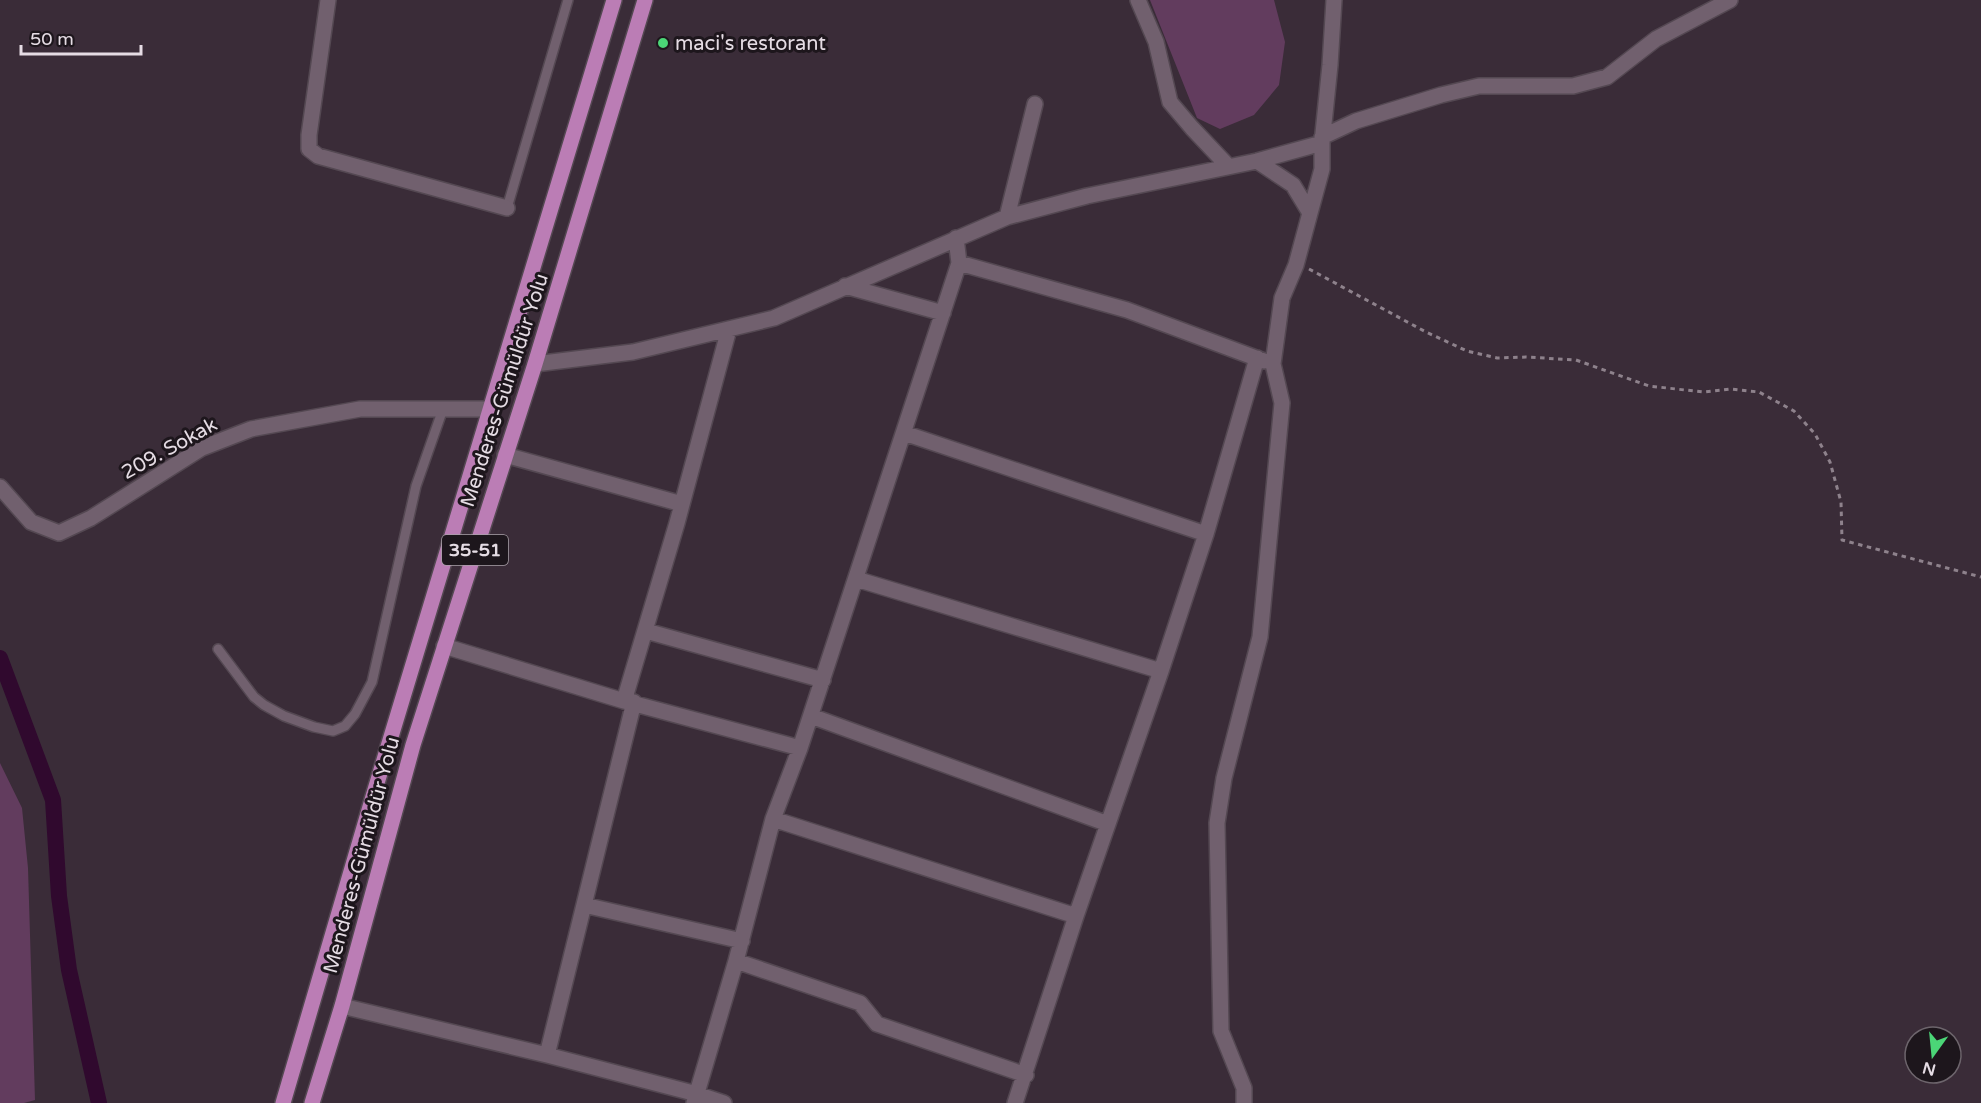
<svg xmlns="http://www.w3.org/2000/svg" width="1981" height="1103" font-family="'Varela Round',sans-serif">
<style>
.green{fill:#623c5e}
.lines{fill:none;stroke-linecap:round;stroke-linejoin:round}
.canal{stroke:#30092e;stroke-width:16}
.service-casing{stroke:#544852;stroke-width:12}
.minor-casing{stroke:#544852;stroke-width:18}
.primary-casing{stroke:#544852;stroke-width:18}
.path{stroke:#8e828c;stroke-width:3;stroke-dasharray:4.5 4.5;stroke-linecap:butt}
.service{stroke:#71606e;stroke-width:9}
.minor{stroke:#71606e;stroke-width:15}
.primary{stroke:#bb7db5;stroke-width:15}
.poi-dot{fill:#4bd677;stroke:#1d161c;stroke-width:2}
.labels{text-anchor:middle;stroke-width:6;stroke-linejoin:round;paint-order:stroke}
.shield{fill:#1d161c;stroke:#a9a1a8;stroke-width:1.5}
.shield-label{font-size:18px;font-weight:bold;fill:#e5dce4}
.poi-label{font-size:20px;fill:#e5dce4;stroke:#1d161c;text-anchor:start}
.street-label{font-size:20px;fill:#e5dce4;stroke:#1d161c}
</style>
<rect width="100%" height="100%" fill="#3a2c38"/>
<path class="green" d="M1150,0H1274L1285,42L1279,85L1254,115L1220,129L1197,118Z
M0,763L22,808L28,868L35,1100L24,1103H0Z"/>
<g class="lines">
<path class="canal" d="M0,658L53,800L59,896L69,970L99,1103"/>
<defs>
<path id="service" d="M507,208L568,0
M218,649L254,697L264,705L284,716L314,727L333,731L345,726L355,714L372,682L416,486L443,409"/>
<path id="minor" d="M328,0L309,135V149L318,156L507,208
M1138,0L1156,42L1170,102L1192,128L1228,166
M1322,137L1356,121L1441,95L1479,86H1573L1607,77L1656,39L1730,0
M1310,213L1322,169V143
M1007,217L1035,104
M959,263L1127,310L1264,361
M845,286L943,313
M535,364L633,352L774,318L1007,217L1087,196L1257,161L1322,143L1330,65L1334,0
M904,433L1206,534
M505,455L682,504
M0,487L31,522L59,533L91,518L202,448L251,429L360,409H490
M856,579L1161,671
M646,631L823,680
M444,646L624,701L800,748L773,819L736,961L694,1103
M624,701L677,523L729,329
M811,716L1108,824
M800,748L959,263L956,238
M773,819L1076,916
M584,905L742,941
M736,961L860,1003L877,1024L1026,1075
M342,1006L547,1055L697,1094L724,1103
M547,1055L634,702
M1015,1103L1076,916L1161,671L1206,534L1257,358
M1244,1103V1088L1221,1031L1217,823L1224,778L1260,637L1282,403L1273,364L1282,298L1296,265L1310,213L1293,185L1257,161"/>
<path id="primary" d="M283,1103L374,793L614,0
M312,1103L342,1006L413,745L535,364L645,0"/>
</defs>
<use href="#service" class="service-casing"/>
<use href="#minor" class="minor-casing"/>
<use href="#primary" class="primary-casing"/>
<path class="path" d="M1309,269L1426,332L1467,351L1497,358L1526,357L1576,360L1649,386L1703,392L1730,389L1759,392L1794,411L1815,434L1830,462L1841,502L1842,540L1981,577"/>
<use href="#service" class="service"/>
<use href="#minor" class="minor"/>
<use href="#primary" class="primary"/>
</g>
<circle class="poi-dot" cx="663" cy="43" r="6"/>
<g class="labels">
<rect class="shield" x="442" y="535" width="66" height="30" rx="4.5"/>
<g class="shield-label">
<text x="475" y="556">35-51</text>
</g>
<g class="poi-label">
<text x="675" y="50">maci's restorant</text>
</g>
<g class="street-label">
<text transform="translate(504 390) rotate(-72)" y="7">Menderes-Gümüldür Yolu</text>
<text transform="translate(169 448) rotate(-29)" y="7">209. Sokak</text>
<text transform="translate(361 855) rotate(-75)" y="7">Menderes-Gümüldür Yolu</text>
</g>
</g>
<g transform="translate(1933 1055) rotate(195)"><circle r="28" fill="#1d161c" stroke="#6d656c" stroke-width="1.5"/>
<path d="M0-4.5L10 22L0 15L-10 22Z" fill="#4bd677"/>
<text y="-9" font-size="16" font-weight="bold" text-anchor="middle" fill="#e5dce4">N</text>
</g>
<path d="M21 45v9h120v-9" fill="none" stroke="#e5dce4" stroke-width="3"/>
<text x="30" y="45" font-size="18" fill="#e5dce4" stroke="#1d161c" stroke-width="4.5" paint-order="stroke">50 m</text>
</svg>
